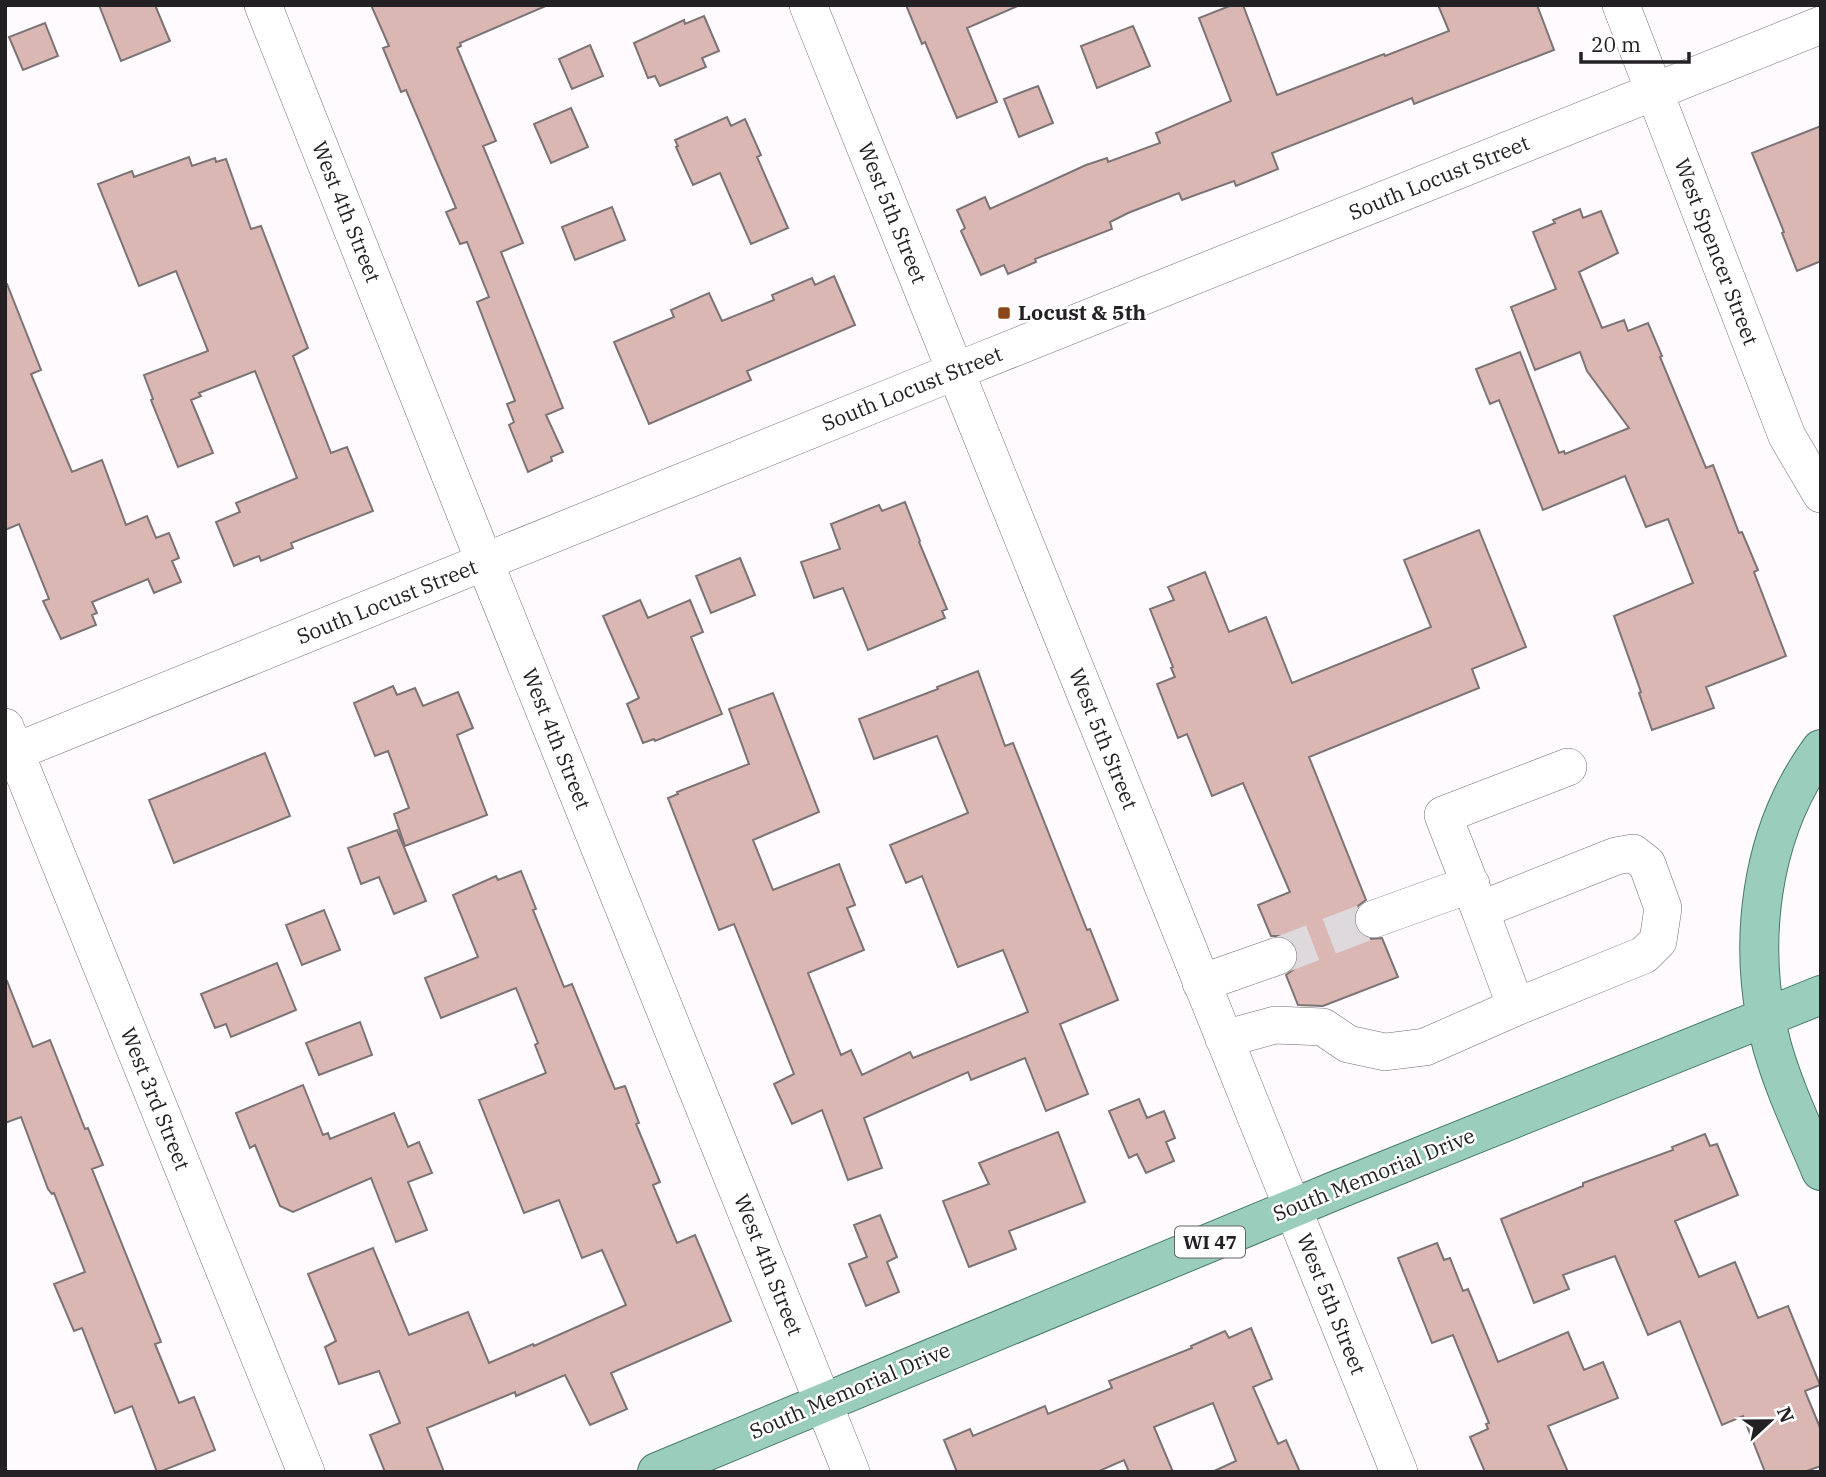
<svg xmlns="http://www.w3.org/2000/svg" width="1826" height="1477" font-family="'IBM Plex Serif',serif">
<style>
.building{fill:#dbb7b4;stroke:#7c7474;stroke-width:2}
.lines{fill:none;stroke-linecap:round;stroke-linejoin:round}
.minor-tunnel{stroke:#ded9dd;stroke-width:37;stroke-dasharray:37 18;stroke-linecap:butt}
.minor-casing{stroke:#726d72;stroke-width:38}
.major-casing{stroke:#457b68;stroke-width:40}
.minor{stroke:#fff;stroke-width:37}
.major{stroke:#9acdbb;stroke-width:38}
.poi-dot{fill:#8b4719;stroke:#fff;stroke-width:2.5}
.labels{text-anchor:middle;stroke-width:5;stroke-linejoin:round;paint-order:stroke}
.shield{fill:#fff;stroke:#656465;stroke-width:2}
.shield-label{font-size:19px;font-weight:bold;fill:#232123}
.street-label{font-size:21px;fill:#232123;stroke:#fff}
.poi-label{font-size:21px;font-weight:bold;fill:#232123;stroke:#fff;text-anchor:start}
</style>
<rect width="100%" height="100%" fill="#fffafe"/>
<path class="building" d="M99,5H155L170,41L121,61Z
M371,5H548L460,43L461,46L457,48L496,141L483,146L523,243L501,252L563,408L546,415L563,452L551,457L552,461L528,472L509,425L514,422L507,404L515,401L477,302L489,297L467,242L460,244L446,212L456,208L406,90L401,92L383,48L389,46Z
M906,5H1020L967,28L997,102L957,118L925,42L922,44Z
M1232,5H1243L1277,95L1384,54L1385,56L1449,31L1438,5H1537L1554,50L1414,104L1412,98L1272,153L1278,169L1236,186L1234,181L1182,200L1179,193L1128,213L1110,222L1112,229L1035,259L1036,262L1008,274L1004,265L981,275L961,231L965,228L957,210L985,197L990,209L1086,165L1107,158L1108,162L1160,143L1156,133L1231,101L1199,18Z
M704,16L719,51L702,58L706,67L660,86L655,76L648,78L634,43L684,20L685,24Z
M45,23L58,56L23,70L9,37Z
M1133,26L1150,66L1097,88L1081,46Z
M590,45L603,76L572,89L559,59Z
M1038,86L1053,123L1019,137L1004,99Z
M571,108L588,147L551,163L534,124Z
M727,117L731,126L745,119L761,155L757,157L788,228L751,244L720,173L693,185L676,147L678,146L675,140Z
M1821,126V261L1797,271L1782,233L1784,232L1752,153Z
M189,157L192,166L215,158L216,162L226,159L251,229L261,226L308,348L293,356L331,453L347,447L373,511L291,543L293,548L261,561L259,556L234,566L216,522L240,512L236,503L297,478L255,371L199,393L201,396L191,400L213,453L178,467L151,400L153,399L144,375L208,351L176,271L139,286L98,184L132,171L134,177Z
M612,207L625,240L575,260L562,227Z
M1580,209L1583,218L1601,211L1618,253L1579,272L1602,328L1624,320L1628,331L1648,323L1662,356L1660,357L1706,468L1713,465L1739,533L1742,532L1758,570L1754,572L1786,656L1706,687L1714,708L1652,730L1639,693L1641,692L1614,616L1693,583L1668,519L1646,527L1625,476L1543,510L1499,400L1490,404L1476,369L1520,352L1559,453L1564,451L1565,454L1629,428L1587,371L1580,352L1535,370L1511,307L1556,289L1533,232L1555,223L1553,220Z
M834,276L855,325L747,371L751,380L649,424L614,342L674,317L671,310L709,293L722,321L774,300L772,295L812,278L815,285Z
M5,284H7L41,370L31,374L72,472L102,460L126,525L147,516L156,538L169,533L179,558L172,561L181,582L154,593L148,579L92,602L97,613L92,615L96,625L61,639L43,601L49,599L19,524L5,530Z
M905,502L920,541L919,542L947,609L942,611L945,618L868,650L843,588L814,598L801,562L840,549L831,524L879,505L882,511Z
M1479,530L1526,647L1472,669L1479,688L1309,757L1366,900L1358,906L1354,915L1355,927L1361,935L1370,939L1382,938L1398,977L1323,1006L1298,1005L1286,975L1294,969L1298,961V948L1291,940L1283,936H1271L1258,905L1290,892L1243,783L1212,796L1187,734L1178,738L1157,684L1175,677L1171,668L1173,667L1150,609L1174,600L1168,587L1205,572L1229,632L1266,617L1292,683L1431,627L1404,560Z
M740,558L755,595L711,613L696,576Z
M640,600L648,618L690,600L703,632L691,637L722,714L655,741L654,739L643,743L627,704L639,698L603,616Z
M978,671L1005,746L1013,743L1087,930L1090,929L1118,1000L1060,1024L1088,1094L1046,1111L1025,1058L971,1080L968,1072L864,1118L882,1168L848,1180L822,1110L792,1124L774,1084L794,1074L734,924L719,930L668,798L678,794L677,792L749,764L729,709L773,693L819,812L753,840L773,890L839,864L855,905L847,908L864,950L808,973L841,1055L851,1050L862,1075L910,1052L913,1058L1028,1012L1003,950L958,967L922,876L906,883L890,845L968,813L937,736L874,759L859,719L938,689L937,687Z
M393,686L397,695L415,688L423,706L458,692L473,728L457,735L487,815L405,846L394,814L409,808L388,751L375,756L354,703Z
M265,753L290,816L174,863L149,800Z
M397,830L426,901L394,914L379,877L361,884L348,848Z
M521,871L536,909L533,910L564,987L572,984L614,1087L615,1089L625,1086L639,1123L636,1124L660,1182L653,1185L677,1243L695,1235L731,1321L611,1373L627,1409L590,1425L565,1375L516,1396L515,1392L427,1428L444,1472H385L370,1435L400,1423L379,1371L339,1384L325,1347L336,1341L308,1274L373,1248L409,1335L468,1312L489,1363L533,1344L534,1346L626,1305L602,1250L582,1258L559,1200L524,1213L479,1100L546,1073L535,1045L538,1043L516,988L441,1018L425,978L478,957L453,895L496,876L498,880Z
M324,910L340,950L302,965L286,925Z
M277,963L296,1010L231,1037L226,1024L215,1028L201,994Z
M5,981H7L33,1047L50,1040L85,1129L88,1128L103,1165L92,1169L161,1342L155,1344L179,1403L194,1397L215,1450L159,1472H157L132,1406L115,1413L82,1328L74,1331L54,1284L85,1272L54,1193L52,1194L48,1189L21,1117L5,1123Z
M360,1022L372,1055L319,1075L306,1043Z
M303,1085L323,1135L328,1133L330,1139L394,1113L408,1147L419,1142L432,1173L408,1182L427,1230L396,1242L371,1178L293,1212L280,1206L255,1145L250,1148L236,1113Z
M1139,1099L1147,1118L1164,1111L1175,1138L1166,1142L1174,1161L1146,1173L1137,1154L1129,1158L1109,1111Z
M1058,1132L1085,1202L1009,1231L1016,1249L969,1267L943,1201L989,1184L979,1163Z
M1705,1134L1710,1146L1717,1144L1738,1195L1675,1221L1699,1277L1735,1262L1758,1318L1788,1306L1820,1385L1805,1391L1821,1430V1466L1804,1472H1765L1743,1416L1722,1425L1680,1321L1648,1335L1615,1256L1563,1275L1569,1289L1534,1303L1501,1219L1583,1186V1183L1673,1150L1672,1147Z
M880,1215L897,1257L887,1262L899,1292L866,1306L849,1264L867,1257L854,1225Z
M1437,1243L1444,1260L1450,1258L1463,1291L1468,1289L1498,1362L1568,1332L1584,1370L1603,1362L1618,1398L1548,1426L1568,1472H1485L1470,1437L1488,1429L1486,1424L1489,1423L1453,1335L1432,1343L1398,1258Z
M1251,1328L1272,1379L1253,1387L1278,1444L1286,1440L1300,1472H1212L1236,1461L1213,1403L1154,1427L1173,1472H1129L1124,1460L1097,1472H957L944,1440L970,1429L973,1436L1045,1406L1048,1414L1112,1388L1109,1381L1192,1348L1191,1346L1225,1331L1229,1338Z"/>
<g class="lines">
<path class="minor-tunnel" d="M1278,956L1374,919"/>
<defs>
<path id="minor" d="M263,5L485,563L851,1472
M808,5L1399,1472
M1621,5L1787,436L1821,494
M5,727L306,1472
M5,756L956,371L1821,25
M1480,910L1443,815L1568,767
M1374,919L1471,884
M1201,983L1278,956
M1224,1039L1275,1025L1323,1027L1348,1044L1385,1052L1425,1047L1516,1007L1644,955L1658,941L1663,908L1647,864L1633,853L1616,856L1480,910L1516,1007"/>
<path id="major" d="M1821,749C1759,833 1746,946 1772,1046C1784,1089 1804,1130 1821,1171
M657,1472L1339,1189L1821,995"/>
</defs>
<use href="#minor" class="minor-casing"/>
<use href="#major" class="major-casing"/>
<use href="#minor" class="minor"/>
<use href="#major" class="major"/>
</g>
<rect class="poi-dot" x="997" y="306" width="14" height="14" rx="3.5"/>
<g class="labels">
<rect class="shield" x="1175" y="1226.5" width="70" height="31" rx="5"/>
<g class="shield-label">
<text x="1210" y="1249">WI 47</text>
</g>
<g class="street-label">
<text transform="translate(1439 178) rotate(-22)" y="7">South Locust Street</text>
<text transform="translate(346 212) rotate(68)" y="7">West 4th Street</text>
<text transform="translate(892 213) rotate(68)" y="7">West 5th Street</text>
<text transform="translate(1716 252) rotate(69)" y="7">West Spencer Street</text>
<text transform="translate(912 389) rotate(-22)" y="7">South Locust Street</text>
<text transform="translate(387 602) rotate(-22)" y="7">South Locust Street</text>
<text transform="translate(556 739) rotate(68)" y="7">West 4th Street</text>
<text transform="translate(1103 739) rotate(68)" y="7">West 5th Street</text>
<text transform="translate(155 1099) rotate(68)" y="7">West 3rd Street</text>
<text transform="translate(1374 1175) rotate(-22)" y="7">South Memorial Drive</text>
<text transform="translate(768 1265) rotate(68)" y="7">West 4th Street</text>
<text transform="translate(1331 1304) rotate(68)" y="7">West 5th Street</text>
<text transform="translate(850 1391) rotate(-23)" y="7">South Memorial Drive</text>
</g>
<g class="poi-label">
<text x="1018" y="320">Locust &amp; 5th</text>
</g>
</g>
<rect width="1826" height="1477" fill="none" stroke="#232123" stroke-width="14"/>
<g transform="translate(1770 1421) rotate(68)" stroke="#ffffff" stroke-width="5" paint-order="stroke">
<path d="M0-5L12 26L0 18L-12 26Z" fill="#232123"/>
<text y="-10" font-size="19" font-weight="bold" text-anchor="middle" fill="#232123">N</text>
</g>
<path d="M1581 52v10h108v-10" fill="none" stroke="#232123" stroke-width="3.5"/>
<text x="1591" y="52" font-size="21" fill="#232123" stroke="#ffffff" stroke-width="5" paint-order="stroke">20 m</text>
</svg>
